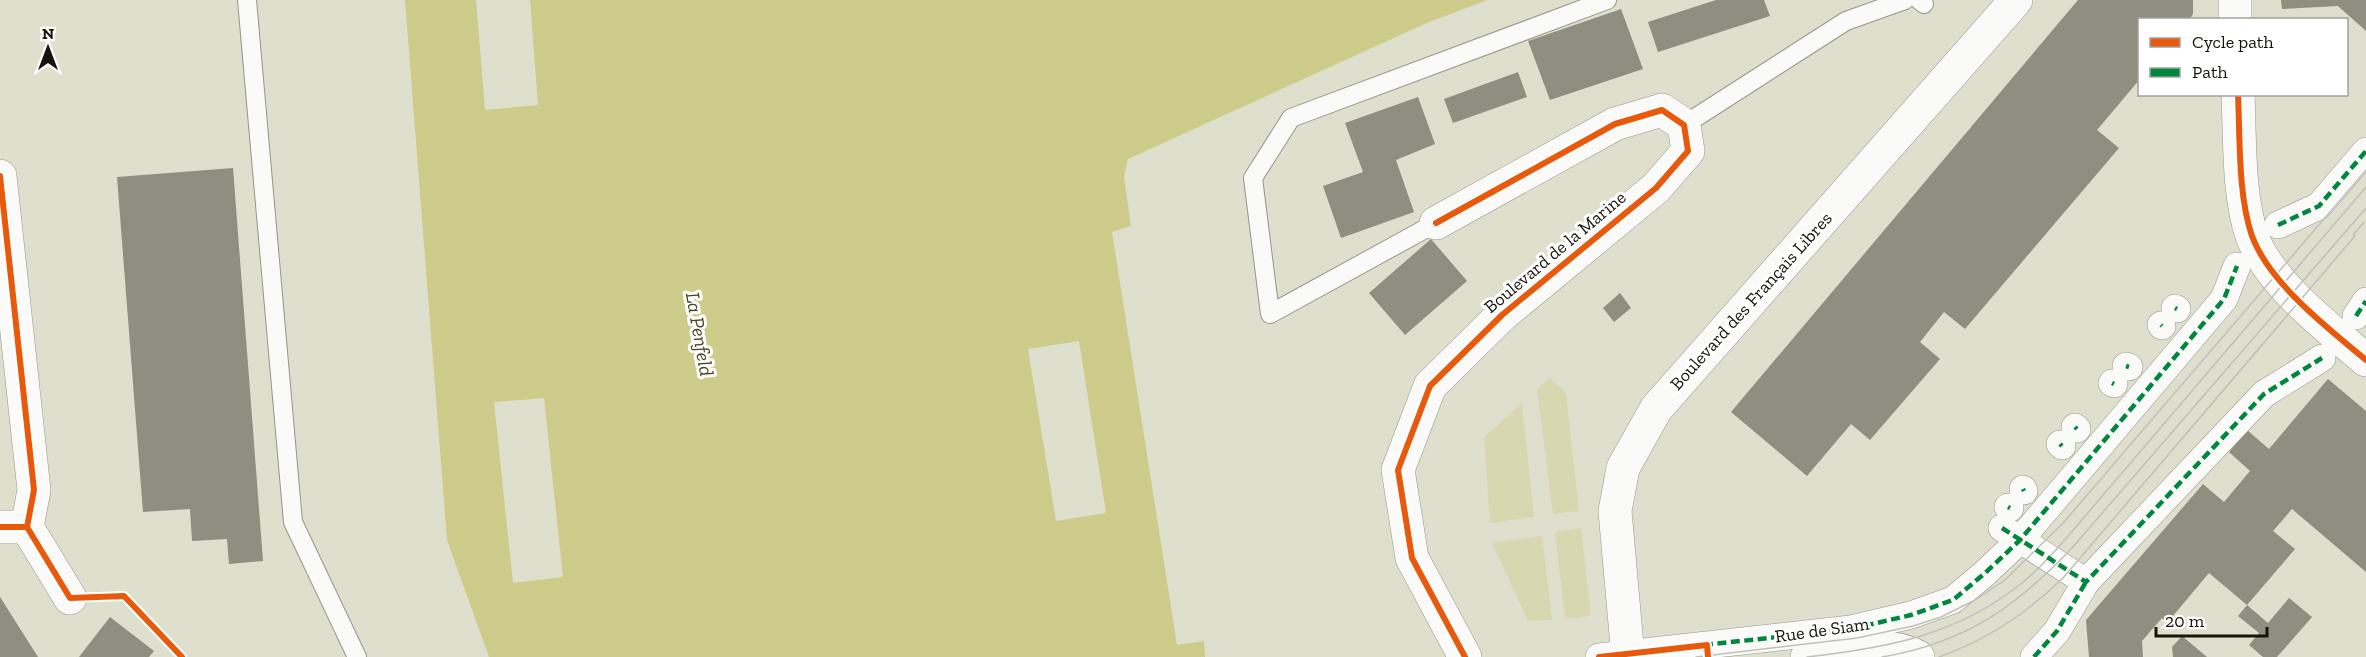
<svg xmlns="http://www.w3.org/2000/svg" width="2366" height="657" font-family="'Zilla Slab',serif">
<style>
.green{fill:#d8d7b0}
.water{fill:#cecc8a}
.pier{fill:#dfdfce}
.building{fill:#8e8e81}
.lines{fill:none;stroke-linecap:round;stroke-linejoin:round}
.service-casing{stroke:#969689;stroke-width:20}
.pedestrian-casing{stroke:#969689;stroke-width:28}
.minor-casing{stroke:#969689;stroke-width:34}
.tertiary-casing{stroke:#969689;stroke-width:34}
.secondary-casing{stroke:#969689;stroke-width:34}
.service{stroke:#fafaf8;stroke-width:18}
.pedestrian{stroke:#fafaf8;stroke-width:27}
.minor{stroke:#fafaf8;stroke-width:33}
.tertiary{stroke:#fafaf8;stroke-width:33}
.secondary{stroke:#fafaf8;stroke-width:33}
.tram{stroke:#c0c0bb;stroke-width:1.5}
.quiet{stroke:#00873e;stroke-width:4.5;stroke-dasharray:9 4.5;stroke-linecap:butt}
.cycleway-casing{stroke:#fff;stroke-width:10}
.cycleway{stroke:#e8590c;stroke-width:6}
.labels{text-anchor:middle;stroke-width:6;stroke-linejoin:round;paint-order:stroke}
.street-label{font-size:18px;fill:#14140a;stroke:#fff}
.water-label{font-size:20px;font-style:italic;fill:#46441f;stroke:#fff}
</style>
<rect width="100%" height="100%" fill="#dfdfce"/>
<path class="green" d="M1550,378L1566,393L1579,511L1553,514L1537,389Z
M1522,403L1534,517L1490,523L1484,437Z
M1581,528L1591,616L1565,619L1555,532Z
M1542,536L1552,620L1528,621L1492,543Z"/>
<path class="water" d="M405,0H1488L1429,22L1128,159L1124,177L1131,226L1112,232L1177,645L1204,641L1205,657H489L447,540Z"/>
<path class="pier" d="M476,0H530L538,105L485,110Z
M1079,341L1106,513L1056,521L1028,349Z
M544,398L563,577L513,583L494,402Z"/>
<path class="building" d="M1716,0H1764L1770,16L1658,52L1648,22Z
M2078,0H2193V14L2189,20H2140V79L2097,130L2119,148L1965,329L1944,312L1920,342L1940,359L1870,440L1851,424L1807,476L1731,412Z
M2281,0H2366V31L2338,6L2282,9Z
M1621,9L1643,69L1550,100L1528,41Z
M1518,72L1527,97L1453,123L1444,99Z
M1418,97L1435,144L1396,160L1414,212L1341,238L1323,186L1363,172L1345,123Z
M233,168L263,561L229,564L227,539L192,541L190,509L143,512L117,177Z
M1431,239L1467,281L1405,335L1369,293Z
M1620,293L1631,308L1614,322L1603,308Z
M2328,379L2366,411V572L2292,509L2273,531L2295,549L2247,605L2209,573L2167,623L2162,618L2142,641L2143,657H2089L2086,620L2203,484L2224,502L2250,471L2229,452L2247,430L2269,449Z
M0,597L38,657H0Z
M2289,598L2312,617L2277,657H2263L2249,645L2259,633L2238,616L2247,605L2268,623Z
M110,617L154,651L149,657H79Z
M2182,636L2207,657H2173L2172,647Z"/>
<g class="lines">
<defs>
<path id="service" d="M247,0L293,522L357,657
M1919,0L1924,4
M1684,125L1846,21L1905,0
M1436,223L1270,314L1253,178L1291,118L1607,0"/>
<path id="pedestrian" d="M2278,225L2319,206L2366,151
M2175,308L2177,309
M2356,316L2366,301
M2161,325L2162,326
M2126,366L2129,367
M2112,383L2114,384
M2075,427L2077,429
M2060,444L2062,446
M2023,489L2024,491
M2008,507L2010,508
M2002,528L2086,582L2264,394L2322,358
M1599,657L1851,629L1911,615L1953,600L1984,574L2020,540L2224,299L2237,266
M2034,657L2057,631L2086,582"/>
<path id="minor" d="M0,176L34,490L27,527
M1436,223L1615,124L1662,110L1684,125L1688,151L1656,188L1502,315L1430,386L1398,470L1412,558L1465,657
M0,527H27L70,598"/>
<path id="tertiary" d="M2235,0V20
M2238,94C2240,138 2238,196 2252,236C2269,283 2329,329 2366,360"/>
<path id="secondary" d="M1628,657L1615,511L1623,468L1656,409L2016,0
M1807,657C1842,653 1887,639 1918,657"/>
</defs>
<use href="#service" class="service-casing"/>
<use href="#pedestrian" class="pedestrian-casing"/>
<use href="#minor" class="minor-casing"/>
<use href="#tertiary" class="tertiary-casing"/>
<use href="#secondary" class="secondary-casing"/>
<use href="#service" class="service"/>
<use href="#pedestrian" class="pedestrian"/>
<use href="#minor" class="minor"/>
<use href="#tertiary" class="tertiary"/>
<use href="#secondary" class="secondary"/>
<path class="tram" d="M1696,657L1857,638L1913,626L1941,617L1975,600L2005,580L2064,522L2366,170
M1807,657C1886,648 1953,636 2017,587C2039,570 2057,549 2075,528L2366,187
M1882,657C1965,643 2016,607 2072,548L2366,208
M1939,657C1987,640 2027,613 2063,578L2355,236L2353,235L2364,222"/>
<path class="quiet" d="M2278,225L2319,206L2366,151
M2175,308L2177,309
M2356,316L2366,301
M2161,325L2162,326
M2126,366L2129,367
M2112,383L2114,384
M2075,427L2077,429
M2060,444L2062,446
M2023,489L2024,491
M2008,507L2010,508
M2002,528L2086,582L2264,394L2322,358
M1704,645L1851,629L1911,615L1953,600L1984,574L2020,540L2224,299L2237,266
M2034,657L2057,631L2086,582"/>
<defs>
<path id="cycleway" d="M2238,94C2240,138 2238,196 2252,236C2269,283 2329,329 2366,360
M0,176L34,490L27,527
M1436,223L1615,124L1662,110L1684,125L1688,151L1656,188L1502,315L1430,386L1398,470L1412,558L1465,657
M0,527H27L70,598L124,596L182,657
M1599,657L1707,645L1708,657"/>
</defs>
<use href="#cycleway" class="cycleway-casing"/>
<use href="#cycleway" class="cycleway"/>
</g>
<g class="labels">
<g class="street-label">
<text transform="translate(1555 252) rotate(-40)" y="6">Boulevard de la Marine</text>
<text transform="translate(1751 301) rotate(-48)" y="6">Boulevard des Français Libres</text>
<text transform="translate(1822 630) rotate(-8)" y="6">Rue de Siam</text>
</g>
<g class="water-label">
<text transform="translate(700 334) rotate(80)" y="7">La Penfeld</text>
</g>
</g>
<rect x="2138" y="18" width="210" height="78" fill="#ffffff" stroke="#a1a19d" stroke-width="1.5"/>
<rect x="2150" y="38" width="30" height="9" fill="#e8590c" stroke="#a1a19d" stroke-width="1.5"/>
<text x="2192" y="48" font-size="18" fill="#14140a">Cycle path</text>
<rect x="2150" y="68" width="30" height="9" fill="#00873e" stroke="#a1a19d" stroke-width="1.5"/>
<text x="2192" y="78" font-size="18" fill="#14140a">Path</text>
<g transform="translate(48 48)" stroke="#ffffff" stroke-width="4.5" paint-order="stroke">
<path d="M0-4.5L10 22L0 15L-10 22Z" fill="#14140a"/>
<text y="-9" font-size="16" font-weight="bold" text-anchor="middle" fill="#14140a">N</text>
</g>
<path d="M2156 627v9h111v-9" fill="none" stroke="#14140a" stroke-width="3"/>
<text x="2165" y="627" font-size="18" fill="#14140a" stroke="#ffffff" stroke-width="4.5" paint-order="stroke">20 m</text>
</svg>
